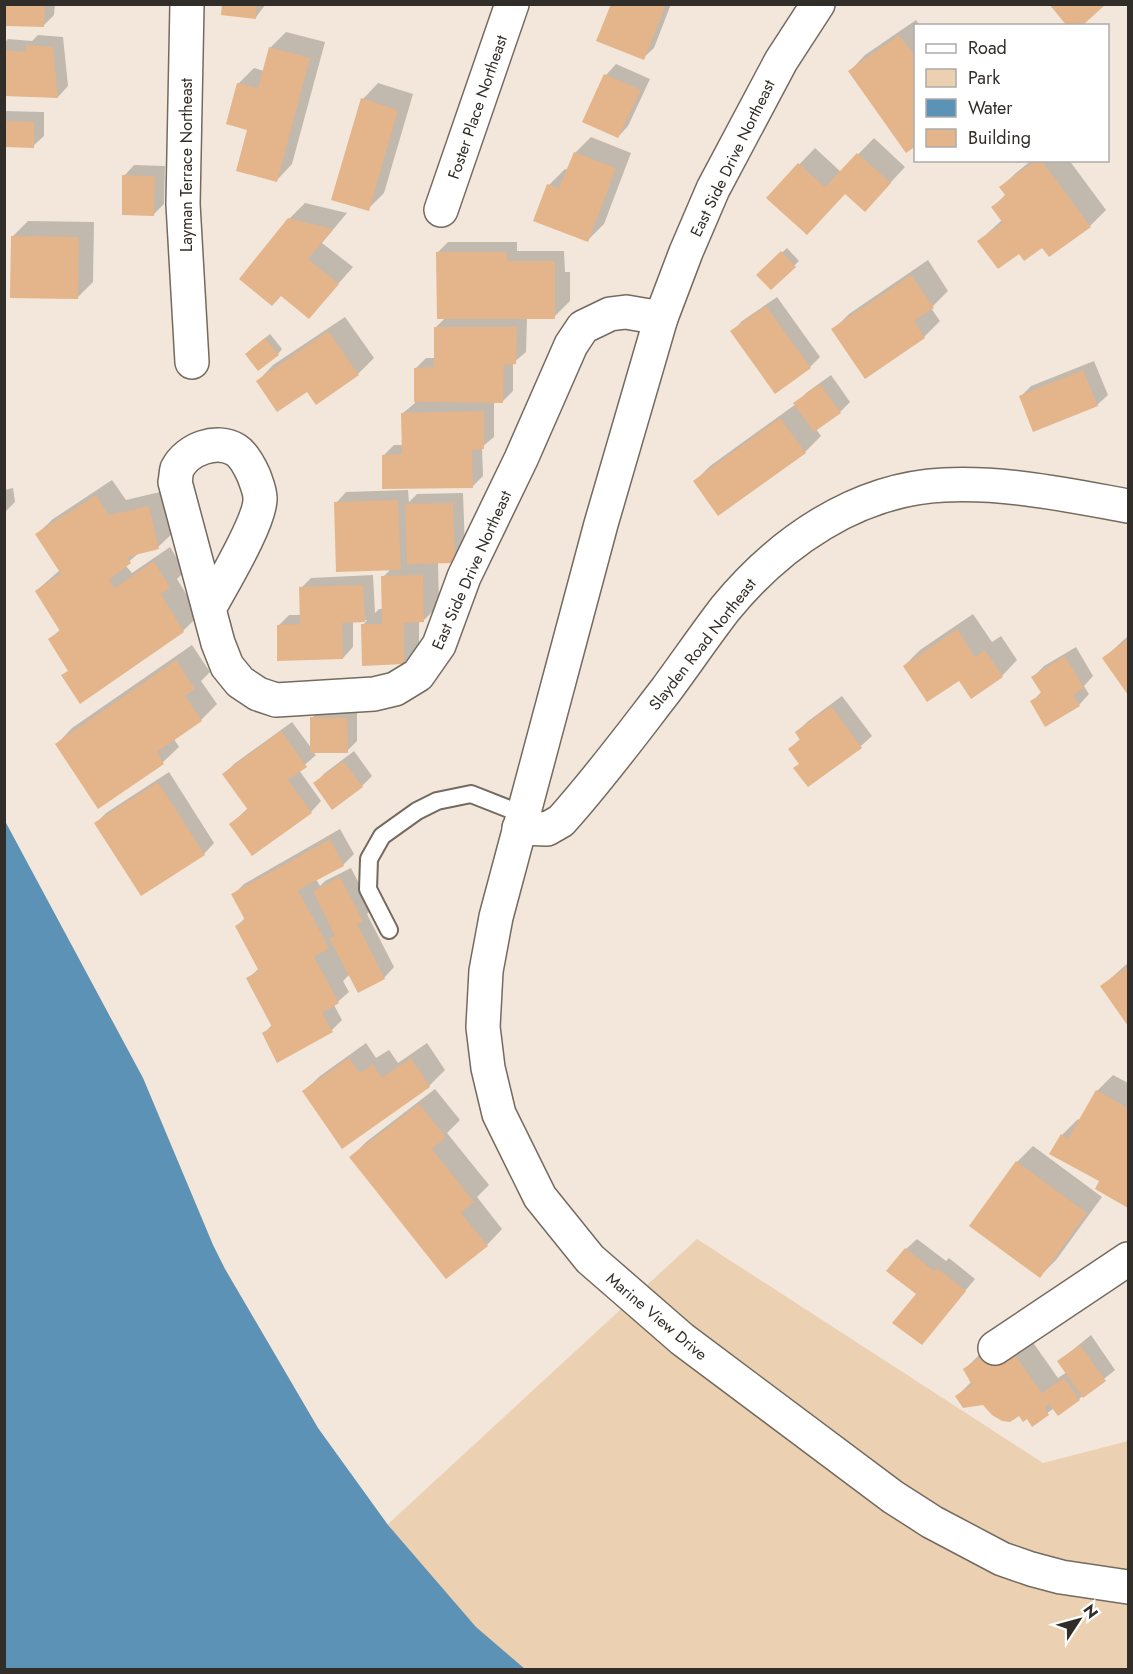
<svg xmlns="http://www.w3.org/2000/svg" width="1133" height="1674" font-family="Jost,sans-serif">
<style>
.green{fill:#ebd1b2}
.water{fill:#5d92b7}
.shadow{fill:#0003}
.building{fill:#e4b48a}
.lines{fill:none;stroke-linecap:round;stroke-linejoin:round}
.service-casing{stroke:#746a5f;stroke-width:20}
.minor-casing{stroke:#746a5f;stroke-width:36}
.tertiary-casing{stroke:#746a5f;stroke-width:36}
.secondary-casing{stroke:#746a5f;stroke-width:36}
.service{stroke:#fff;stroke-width:16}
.minor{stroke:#fff;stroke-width:33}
.tertiary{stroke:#fff;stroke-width:33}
.secondary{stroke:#fff;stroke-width:33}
.labels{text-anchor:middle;stroke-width:5;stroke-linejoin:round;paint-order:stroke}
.street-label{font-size:16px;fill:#312d28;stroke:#fff}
</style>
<rect width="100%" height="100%" fill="#f2e7da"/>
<path class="green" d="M4,821L143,1078L213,1245L225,1269L318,1428L387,1525L697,1239L1043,1463L1128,1441V1669H322Z"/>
<path class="water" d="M5,821L143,1078L213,1245L225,1269L318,1428L388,1525L476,1627L525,1669H5Z"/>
<path class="shadow" d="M4,4H55L54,15L44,25H4Z
M224,4H266L256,17Z
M613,4H671L654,48L643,58Z
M916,20L920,26H916V144L850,71L865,55Z
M286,32L325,42L292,164L277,180L249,129L238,84L254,68L264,71L270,48Z
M38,35L63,37L68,86L58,97L4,94V43L8,39L32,41Z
M616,64L650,79L628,126L618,137L584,121L606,75Z
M378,83L413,94L384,193L368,209L363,99Z
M4,111L44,112V136L33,146H4Z
M591,137L631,153L604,224L588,240L549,185L565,169L568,170L575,153Z
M874,138L905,167L880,194L845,193L768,197L815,148L841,172Z
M1032,160H1069L1106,210L1090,226L1043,246L1019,252L979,241L1002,220L993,207L1006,194L1001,187L1017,172Z
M134,165L165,166L164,204L154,214L124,176Z
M305,203L347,213L322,243L353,267L309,317L289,219Z
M28,221L94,222L93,282L78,297L12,237Z
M448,242H517V251H564L565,272H570V301L554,317H527L526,352L513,363V391L502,402L494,401V437L482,447L483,476L472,487L383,456L394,445H403V413L415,403V369L426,358H435L436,327L445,318L438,252Z
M787,248L799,261L771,288L758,275Z
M928,260L948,291L931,308L940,321L924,337L833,330L849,314Z
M777,297L820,357L810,367L732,332L742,321Z
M345,317L374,358L358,374L307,389L258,381L273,365Z
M270,334L282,349L278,354L251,349Z
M1094,361L1108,395L1097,405L1021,396L1031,386Z
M831,375L850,402L840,412L816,429L821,436L805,452L695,481L710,466L796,404L806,393Z
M112,480L126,500L164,491L174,532L158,547L140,552L125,565L132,573L170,547L185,571L177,579L199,615L183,631L63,676L69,670L50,639L61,629L36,591L60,570L37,534L53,519Z
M13,488L15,502L4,513V490Z
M408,490L409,502L417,494L463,493L465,551L454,561L438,562L439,605L423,621H419V647L404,663L363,625L367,620L353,621V647L343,658L278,626L289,615H301V588L311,578L373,575L375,613L379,609H383V577L391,569L336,503L346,492Z
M973,614L992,642L1001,636L1017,660L1002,676L960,678L904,666L920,650Z
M1128,636V692L1104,658Z
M192,645L210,672L201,681L217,704L201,720L174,739L179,747L163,762L99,807L57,744L72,728Z
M1076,647L1093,676L1084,686L1089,694L1079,705L1032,702L1042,691L1033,677L1044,666Z
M842,696L872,736L861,746L808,785L800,763L790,749L801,738L797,732L807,722Z
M322,707L357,708V741L347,751L313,752L316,755L299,770L321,801L311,812L252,854L231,824L248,808L224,774L234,764L292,722L312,749V718Z
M354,751L372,776L362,786L315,783L325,773Z
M169,772L214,843L204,854L96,823L106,813Z
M340,829L354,854L343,865L316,879L320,886L325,881L351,868L372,909L367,914L394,967L384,978L350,974L343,981L349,992L334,1005L342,1020L332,1030L263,1034L272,1025L248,979L259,968L237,926L245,918L233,895L244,884Z
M1128,963V1024L1102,986Z
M366,1043L376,1058L389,1050L398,1063L427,1043L445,1070L429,1086L342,1147L304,1091L320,1076Z
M1113,1075L1128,1083V1206L1097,1188L1101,1181L1062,1135L1078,1119L1080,1121L1097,1091Z
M435,1089L460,1120L447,1133L489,1185L477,1197L502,1229L487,1245L351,1157L366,1142Z
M1033,1146L1102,1197L1056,1260L1040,1276L1017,1162Z
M917,1239L946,1261L949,1258L975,1279L922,1343L918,1294L906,1249Z
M1027,1334L1058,1378L1067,1372L1059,1361L1091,1335L1115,1370L1079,1399L1054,1408L1032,1425L1028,1417L1019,1414L957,1396L972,1381L965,1369L981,1353Z"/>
<path class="building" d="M5,4H45L44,27L5,26Z
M222,4H257L256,19L221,15Z
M611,4H666L644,60L596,41Z
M1049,4H1106L1082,26H1067Z
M899,35L916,57V146L906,153L848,71Z
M26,45L53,47L58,98L4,96V50L26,52Z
M269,47L310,58L277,182L236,171L247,130L226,124L237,83L258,88Z
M604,74L641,90L618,138L582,122Z
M361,98L398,110L369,211L331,200Z
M4,121L34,122V148L4,147Z
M574,152L616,168L588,242L533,221L547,184L559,188Z
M857,153L891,183L865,212L845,194L807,235L766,198L798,163L825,187Z
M1036,160H1041L1091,227L1049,257L1042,248L1024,261L1019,254L998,269L977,241L1003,223L991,207L1006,196L999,187Z
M122,175L155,176L154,216L122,215Z
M288,218L333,229L308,259L339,284L309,319L281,296L272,306L239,279Z
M11,236L79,237L78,299L10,298Z
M781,251L796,267L771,290L756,275Z
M436,252H507V261H555V319H437Z
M911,275L934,308L914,321L925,338L865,379L831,329Z
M766,306L811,368L775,394L730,331Z
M434,327H517L516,364L504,365L503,403L414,402V368L434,367Z
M328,331L359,375L316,405L307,392L277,412L256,381Z
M265,338L279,355L258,371L245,354Z
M1083,370L1098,406L1033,432L1019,396Z
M820,384L841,413L814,432L793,403Z
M484,411V449L472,450L473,488L382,489V455L402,454L401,413Z
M780,418L806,453L718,516L693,481Z
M96,495L109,515L149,506L159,549L127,557L131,563L109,580L115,588L154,561L170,588L161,594L184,632L80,704L61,675L68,671L48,639L60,631L35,591L61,574L35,534Z
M398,500L401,570L336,572L334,502Z
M453,503L455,563L407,564L405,504Z
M423,575L424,622L404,623V664L362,666L361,624H382L381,576Z
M363,585L365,622L342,623L343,659L277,661V625L300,624L299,587Z
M957,629L975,657L985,650L1003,677L971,699L959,681L927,702L903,666Z
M1128,639V695L1102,658Z
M1065,656L1084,688L1073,695L1080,706L1045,727L1030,701L1042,694L1031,677Z
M176,660L195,689L185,696L202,721L157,752L164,764L98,809L55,744Z
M831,706L862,748L808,787L793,768L799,764L788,749L800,740L795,732Z
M310,717L347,718L348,753H310Z
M281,731L307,767L288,780L312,813L252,856L229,824L248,810L222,774Z
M343,761L363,787L332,810L313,783Z
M158,782L205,855L141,896L94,823Z
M330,839L344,866L298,890L329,948L314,957L339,1003L322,1013L333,1032L277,1063L262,1033L272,1027L246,978L259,971L235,926L245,920L231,894Z
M340,877L363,921L357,924L385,979L358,993L329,938L335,936L313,891Z
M1128,966V1026L1100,986Z
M349,1058L360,1073L373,1064L382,1078L411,1058L430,1087L342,1149L302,1091Z
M1096,1090L1128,1108V1160L1127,1163L1128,1164V1208L1095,1189L1099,1181L1049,1154L1061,1134L1068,1139Z
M419,1104L446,1137L432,1149L474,1202L461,1213L488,1246L446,1279L349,1157Z
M1016,1161L1087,1213L1040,1278L969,1226Z
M905,1248L934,1271L937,1268L966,1291L922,1345L892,1323L916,1294L886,1271Z
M1080,1345L1106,1381L1083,1398L1057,1361Z
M1010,1348L1042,1393L1064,1378L1080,1400L1058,1416L1049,1404L1045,1408L1049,1415L1032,1427L1027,1419L1023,1422L1019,1416L1010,1422L1002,1421L992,1415L983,1405L963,1408L955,1396L972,1385L963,1369L985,1354Z"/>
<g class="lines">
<defs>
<path id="service" d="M389,930L368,889L369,859L382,836L417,811L437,801L471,794L522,814"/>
<path id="minor" d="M187,4L183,204L192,362
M441,210L512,4
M209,609C221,586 261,521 260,498C260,491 256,482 254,476C250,467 244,455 236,450C217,438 187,449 177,469C176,472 176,478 175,482L218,643L227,666L240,682L258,694L276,700L374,694L395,689L418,675L439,645L464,577L521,459L571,345L583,327L610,314L626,312L661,318
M995,1348L1128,1259"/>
<path id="tertiary" d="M519,828L547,829L561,821C598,780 632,734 666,690C686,663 705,635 725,609C779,543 856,489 944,485C1007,482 1067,495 1128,506"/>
<path id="secondary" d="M818,4L781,61L713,189L686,252L661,318L601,524L496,917L486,971L483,1027L488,1068L499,1114L540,1197L590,1259L682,1339L893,1497L932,1522L1002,1559L1031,1569L1061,1577L1128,1587"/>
</defs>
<use href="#service" class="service-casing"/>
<use href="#minor" class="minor-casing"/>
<use href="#tertiary" class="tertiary-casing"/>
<use href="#secondary" class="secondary-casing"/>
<use href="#service" class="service"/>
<use href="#minor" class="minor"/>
<use href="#tertiary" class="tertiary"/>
<use href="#secondary" class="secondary"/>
</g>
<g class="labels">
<g class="street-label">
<text transform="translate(477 107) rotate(-71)" y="6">Foster Place Northeast</text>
<text transform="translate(732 158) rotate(-64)" y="6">East Side Drive Northeast</text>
<text transform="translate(186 165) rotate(-90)" y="6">Layman Terrace Northeast</text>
<text transform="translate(471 570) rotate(-66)" y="6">East Side Drive Northeast</text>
<text transform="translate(702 644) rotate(-52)" y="6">Slayden Road Northeast</text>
<text transform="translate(657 1316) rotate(40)" y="6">Marine View Drive</text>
</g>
</g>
<rect width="1133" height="1674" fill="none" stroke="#312d28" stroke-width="12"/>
<rect x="914" y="24" width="195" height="138" fill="#ffffff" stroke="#adaba9" stroke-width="1.5"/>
<rect x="926" y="44" width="30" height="9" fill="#ffffff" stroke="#adaba9" stroke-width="1.5"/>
<text x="968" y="54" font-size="18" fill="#312d28">Road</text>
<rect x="926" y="69" width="30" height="18" fill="#ebd1b2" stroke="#adaba9" stroke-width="1.5"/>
<text x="968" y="84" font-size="18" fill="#312d28">Park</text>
<rect x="926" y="99" width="30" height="18" fill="#5d92b7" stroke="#adaba9" stroke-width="1.5"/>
<text x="968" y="114" font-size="18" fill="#312d28">Water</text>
<rect x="926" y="129" width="30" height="18" fill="#e4b48a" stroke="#adaba9" stroke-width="1.5"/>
<text x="968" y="144" font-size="18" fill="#312d28">Building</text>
<g transform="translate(1079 1620) rotate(54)" stroke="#ffffff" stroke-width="4.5" paint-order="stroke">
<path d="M0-4.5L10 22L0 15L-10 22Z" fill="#312d28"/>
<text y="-9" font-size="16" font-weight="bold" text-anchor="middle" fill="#312d28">N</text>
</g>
</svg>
